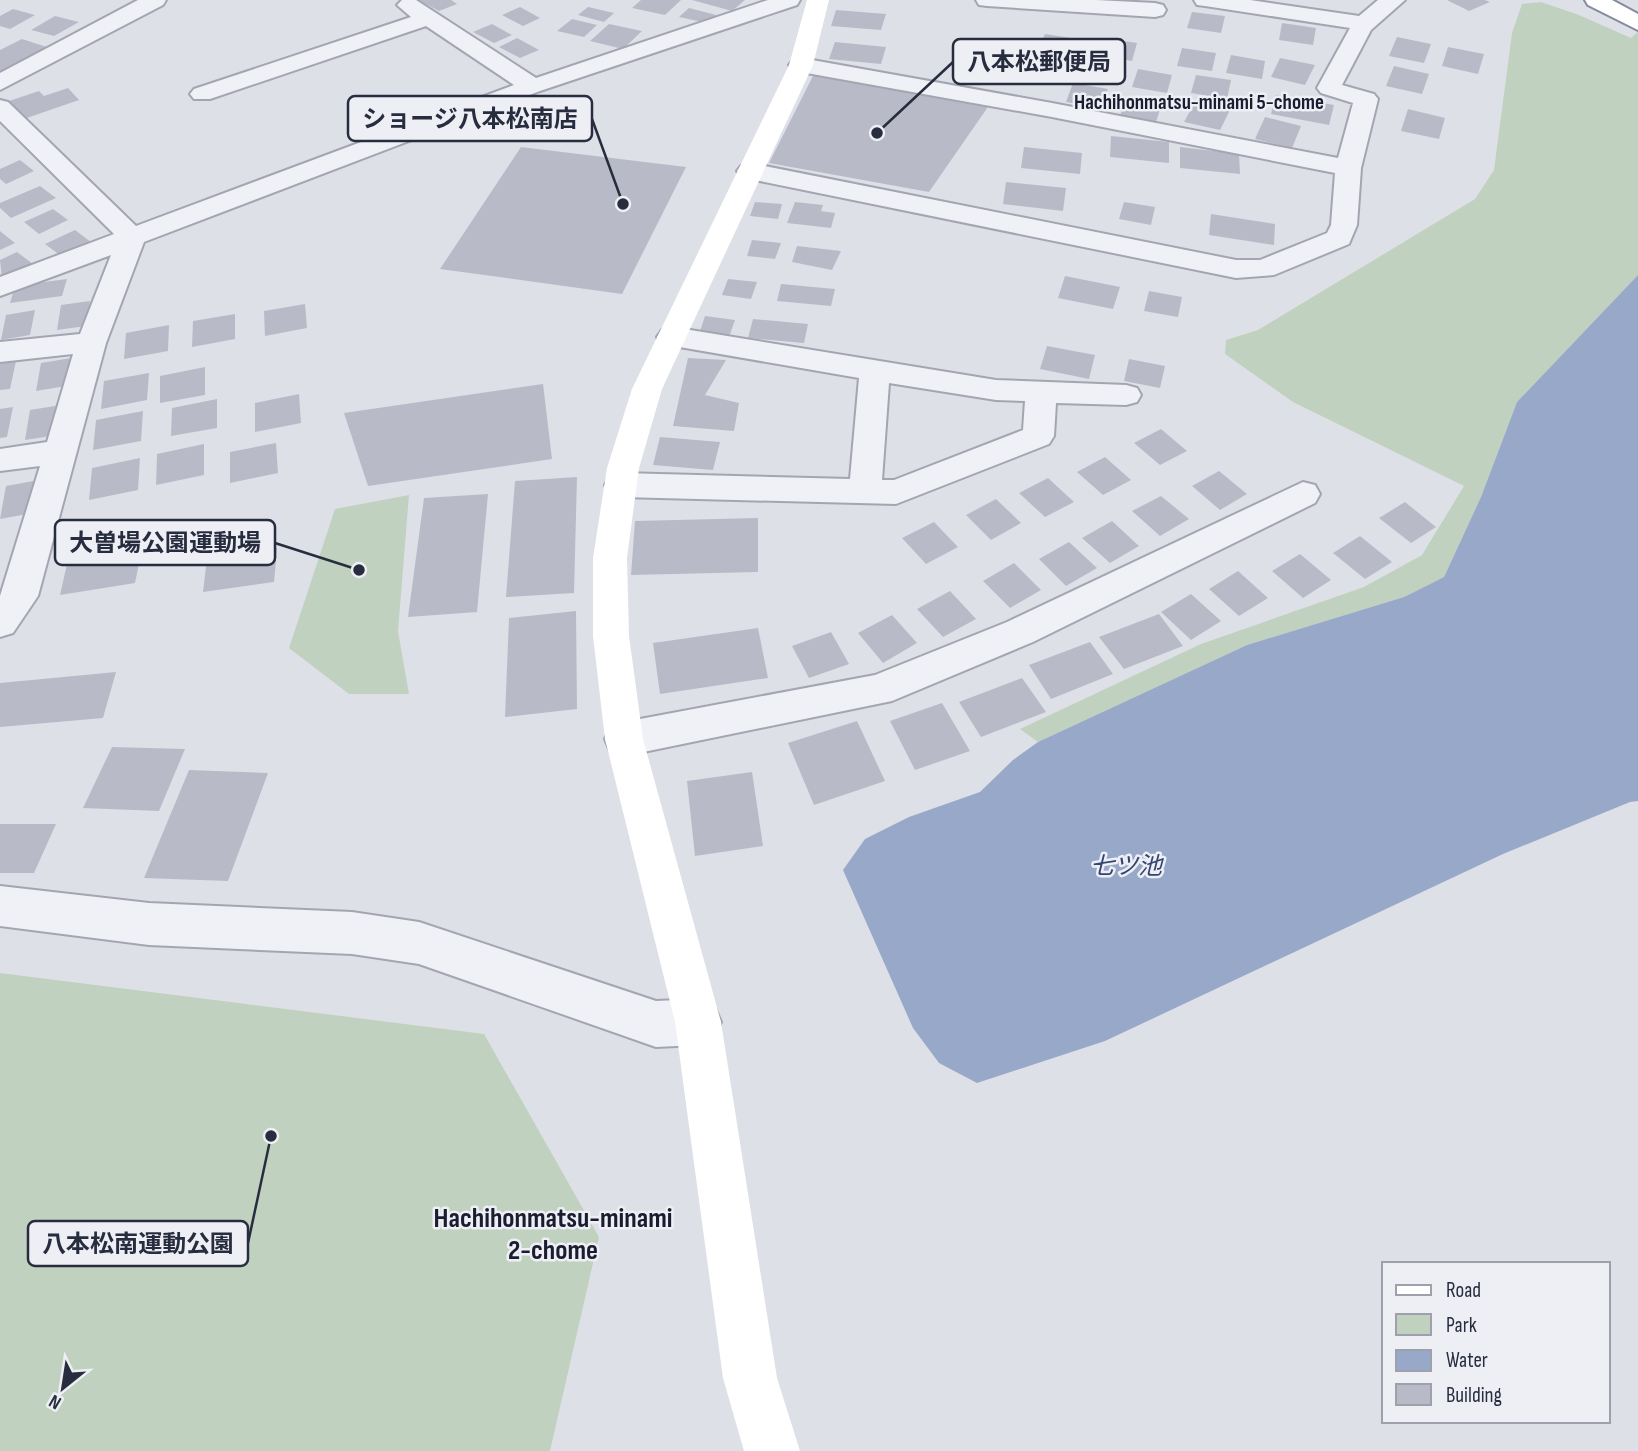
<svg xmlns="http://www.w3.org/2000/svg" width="1638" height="1451" font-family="'Sofia Sans Condensed','Noto Sans JP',sans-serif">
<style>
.green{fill:#c1d1bf}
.water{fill:#98a8c8}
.building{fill:#b8bbc7}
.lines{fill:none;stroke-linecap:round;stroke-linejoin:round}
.street-casing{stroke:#a3a6b1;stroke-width:4}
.highway-casing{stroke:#858b9e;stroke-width:4}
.street{fill:#f0f1f6;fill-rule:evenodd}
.secondary{fill:#fff;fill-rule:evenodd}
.highway{fill:#fff;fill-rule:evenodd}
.labels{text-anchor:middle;stroke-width:5;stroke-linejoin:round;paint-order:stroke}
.far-neighbourhood-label{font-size:21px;font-weight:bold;fill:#191d2f;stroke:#edeff5}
.water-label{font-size:24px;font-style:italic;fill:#314472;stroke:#edeff5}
.near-neighbourhood-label{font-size:28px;font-weight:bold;fill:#191d2f;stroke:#edeff5}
.leader{fill:none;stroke:#272c3e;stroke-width:2.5}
.callout-dot{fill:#272c3e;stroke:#edeff5;stroke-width:2.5}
.callout{fill:#edeff5;stroke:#272c3e;stroke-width:2.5}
.callout-label{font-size:24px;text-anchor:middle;font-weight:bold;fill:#272c3e}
</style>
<rect width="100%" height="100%" fill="#dee0e7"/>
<path class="green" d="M1541,2L1579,15L1631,38L1638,32V275L1517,402L1481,497L1444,577L1404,597L1247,645L1038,742L1020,729L1201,644L1364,587L1422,555L1464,486L1293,402L1225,354L1226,340L1258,330L1475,199L1494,170L1512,33L1522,4Z
M409,495L398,631L409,694H349L289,648L335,509Z
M0,973L484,1034L599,1237L550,1451H0Z"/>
<path class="water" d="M1638,275V801L1630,802L1503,854L1105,1041L977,1083L939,1063L913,1028L843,870L865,839L909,817L980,792L1013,760L1038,742L1247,645L1404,597L1444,577L1481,497L1517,402Z"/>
<path class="building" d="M418,0H451L457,4L439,11Z
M641,0H681L665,15L632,8Z
M692,0H745L732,11Z
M1447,0H1485L1490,2L1469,11Z
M520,7L540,18L523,26L502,15Z
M588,7L614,13L604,22L578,15Z
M689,8L716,15L707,23L679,17Z
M13,9L35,15L10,29L0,26V16Z
M836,10L886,14L881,30L831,26Z
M1192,12L1225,16L1221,33L1187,28Z
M55,16L79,22L54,36L31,30Z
M572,19L597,25L584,37L557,31Z
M1282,23L1316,28L1313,45L1279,40Z
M492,24L512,35L494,43L473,32Z
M609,24L642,31L623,49L590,41Z
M1045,34L1078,39L1071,56L1037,51Z
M1397,37L1431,44L1424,63L1389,56Z
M517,38L539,50L520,58L499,47Z
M1104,38L1137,43L1132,61L1098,55Z
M22,39L50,48L0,75V50Z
M835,42L886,47L881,64L829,59Z
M1448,47L1484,54L1478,74L1442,66Z
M1182,48L1216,53L1212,71L1177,66Z
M1231,55L1265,61L1262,79L1226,73Z
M1280,58L1315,65L1305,85L1271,77Z
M1394,66L1429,74L1422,94L1386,86Z
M1138,69L1172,75L1167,93L1132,87Z
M814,74L990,104L929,192L769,163Z
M1196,75L1231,80L1227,99L1191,93Z
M1073,83L1108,89L1101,108L1066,102Z
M68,88L79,100L24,119L9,101L39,91L44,96Z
M1276,95L1334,105L1329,125L1271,114Z
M1126,97L1162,103L1156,122L1120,116Z
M1196,100L1231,108L1220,130L1184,122Z
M1408,109L1445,118L1439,139L1401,131Z
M1265,117L1301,126L1292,148L1255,139Z
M1111,136L1169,142V163L1110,157Z
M521,147L686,167L622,294L440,269Z
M1024,147L1082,153L1080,174L1021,168Z
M1180,147L1239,154L1240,174L1180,168Z
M20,160L34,171L6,184L0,179V169Z
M1006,182L1066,188L1063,211L1003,204Z
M40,186L56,198L11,218L0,208V203Z
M755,202L782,204L778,219L750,216Z
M795,202L823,205L821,211L835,213L831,228L787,223Z
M1124,202L1155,207L1151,225L1119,219Z
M53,209L68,220L39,234L24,222Z
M1211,214L1275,224L1274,245L1209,235Z
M75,230L91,242L61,256L45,244Z
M0,231L15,243L0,250Z
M752,240L781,243L775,259L747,256Z
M797,246L841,251L832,270L792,262Z
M17,252L33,264L2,279L0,260Z
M1065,276L1120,287L1113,309L1058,298Z
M67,279L62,296L10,303L15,286Z
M728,279L757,282L751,299L722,295Z
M781,284L835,289L831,306L777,301Z
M1149,291L1182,297L1178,317L1144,311Z
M90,301L86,326L57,330L61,305Z
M305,304L307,328L265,336L264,311Z
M35,310L30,335L1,340L6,315Z
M235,314V339L192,347L193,321Z
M705,316L735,320L729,337L699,334Z
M753,319L808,324L804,343L748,338Z
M169,325L168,351L124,359L126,333Z
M1047,346L1095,355L1089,379L1040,369Z
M71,358L66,386L36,391L41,363Z
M688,358L726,360L705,395L739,403L734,431L673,426Z
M1129,359L1165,366L1160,388L1124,381Z
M16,361L10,389L0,390V364Z
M205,367V395L160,403V376Z
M149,373L147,400L101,409L104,381Z
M543,384L552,459L368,486L344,413Z
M299,394L301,423L255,432V403Z
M217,399V428L171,436L172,408Z
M61,405L57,435L25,440L30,410Z
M13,407L7,437L0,438V409Z
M143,411L141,441L93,450L96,420Z
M1161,429L1187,451L1160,465L1134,443Z
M660,437L720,442L713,470L653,465Z
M276,443L278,473L230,483V452Z
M204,444V475L156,485L157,454Z
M1105,457L1131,480L1103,495L1077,472Z
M140,458L138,490L89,500L92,468Z
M1219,471L1247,494L1220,510L1192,486Z
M577,477L574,593L506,597L515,481Z
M1048,478L1074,502L1045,517L1019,493Z
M39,480L33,513L0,519L6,486Z
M488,494L477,612L408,617L424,498Z
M1161,496L1189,519L1160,536L1132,511Z
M996,499L1021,523L991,540L966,515Z
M1405,502L1436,527L1411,543L1379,518Z
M758,518V572L631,575L635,521Z
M1112,521L1139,546L1110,563L1082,538Z
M934,522L958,547L926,564L902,538Z
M1360,536L1392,562L1365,579L1333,553Z
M1069,542L1097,568L1066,586L1039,559Z
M143,544L135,583L60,595L69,555Z
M277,548L274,582L203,592L207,558Z
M1300,554L1331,580L1303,598L1272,571Z
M1014,563L1041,590L1010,608L983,581Z
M1238,571L1268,598L1239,616L1209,589Z
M950,591L976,619L943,637L917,609Z
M1191,594L1221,621L1191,640L1161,612Z
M576,611L577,709L505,717L509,618Z
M1159,614L1183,646L1124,669L1099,637Z
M892,615L917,643L883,663L858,633Z
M758,628L768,678L660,694L653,643Z
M831,632L849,664L809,678L792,646Z
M1090,642L1113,674L1051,699L1029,665Z
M116,672L103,718L0,727V683Z
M1022,678L1046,712L981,737L959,702Z
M942,703L970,751L915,770L890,721Z
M857,721L885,781L814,805L788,743Z
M112,747L185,749L159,811L83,808Z
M189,770L268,773L228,881L144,878Z
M752,772L763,846L695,856L687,781Z
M0,824H56L34,873H0Z"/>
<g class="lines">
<defs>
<path id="street" d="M138,0H166L163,5L0,90V73Z
M402,0H416L536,78L768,0H800L797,5L540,91L144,242L106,343L38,596L13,633L0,637V596L40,466L0,471V449L47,442L73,354L0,362V342L80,334L111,255L0,296V277L114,234L0,121V100L8,102L136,226L514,85L426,26L210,99H194L190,94L194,89L411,17L397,5Z
M976,0H1096L1155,3L1163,5L1166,10L1163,15L1155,17L987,6L979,5Z
M1194,0H1250L1359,16L1378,0H1405L1371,30L1342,85L1374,94L1378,99L1361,168L1357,225L1349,244L1274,275L1236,278L750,179L741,176L737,171L741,166L750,163L1236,260H1260L1327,233L1331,225L1335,173L1052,117L801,72L793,70L789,65L793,60L801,58L1052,103L1338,158L1353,103L1321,93L1317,88L1350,28L1205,6L1197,5Z
M672,327L996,380L1126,385L1137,388L1141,395L1137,402L1126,405L1056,403L1054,436L1049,444L896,504L621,497L609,493L605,485L609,477L621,473L850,479L859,378L662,344L657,337L662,330ZM889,383L996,400L1025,401L1023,430L894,480H882Z
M1303,482L1315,485L1320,494L1315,503L1033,642L892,701L624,756L610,751L605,739L610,727L624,722L875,675L1007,622Z
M0,886L149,903L352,912L419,922L656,1001L698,999L714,1006L721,1022L714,1038L698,1045L656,1047L419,964L352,954L149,945L0,926Z"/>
<path id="highway" d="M1585,0H1612L1638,14V30L1588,5Z"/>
</defs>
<use href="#street" class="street-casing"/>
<use href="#highway" class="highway-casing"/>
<use href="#street" class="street"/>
<path class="secondary" d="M807,0H829L813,65L662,389L639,468L627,558L629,636L643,739L721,1022L777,1378L800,1451H744L723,1378L675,1022L605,739L593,636V558L607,468L632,389L789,65Z"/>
<use href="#highway" class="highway"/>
</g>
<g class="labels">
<g class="far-neighbourhood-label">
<text x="1199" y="109">Hachihonmatsu-minami 5-chome</text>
</g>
<g class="water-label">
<text x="1126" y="874">七ツ池</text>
</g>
<g class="near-neighbourhood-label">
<text x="553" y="1227">Hachihonmatsu-minami<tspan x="553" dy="32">2-chome</tspan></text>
</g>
</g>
<path class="leader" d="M877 133L953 62M623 204L592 119M359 570L275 543M271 1136L248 1243"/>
<g class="callout-dot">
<circle cx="877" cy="133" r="7"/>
<circle cx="623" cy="204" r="7"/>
<circle cx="359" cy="570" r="7"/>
<circle cx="271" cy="1136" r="7"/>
</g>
<g class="callout">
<rect x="953" y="39" width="172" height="45" rx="7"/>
<rect x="348" y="96" width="244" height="45" rx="7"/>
<rect x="55" y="520" width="220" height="45" rx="7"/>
<rect x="28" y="1221" width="220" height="45" rx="7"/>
</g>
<g class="callout-label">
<text x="1039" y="70">八本松郵便局</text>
<text x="470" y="127">ショージ八本松南店</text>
<text x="165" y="551">大曽場公園運動場</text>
<text x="138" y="1252">八本松南運動公園</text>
</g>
<rect x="1382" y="1262" width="228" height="161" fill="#edeff5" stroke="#9ea1ac" stroke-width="2"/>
<rect x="1396" y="1285" width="35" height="10" fill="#ffffff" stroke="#9ea1ac" stroke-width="2"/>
<text x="1446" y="1297" font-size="21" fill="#272c3e">Road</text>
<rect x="1396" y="1314" width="35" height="21" fill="#c1d1bf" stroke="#9ea1ac" stroke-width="2"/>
<text x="1446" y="1332" font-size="21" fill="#272c3e">Park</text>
<rect x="1396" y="1350" width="35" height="21" fill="#98a8c8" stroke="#9ea1ac" stroke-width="2"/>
<text x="1446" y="1367" font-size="21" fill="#272c3e">Water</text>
<rect x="1396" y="1384" width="35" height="21" fill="#b8bbc7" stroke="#9ea1ac" stroke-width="2"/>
<text x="1446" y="1402" font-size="21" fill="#272c3e">Building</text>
<g transform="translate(63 1388) rotate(210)" stroke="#edeff5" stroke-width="5" paint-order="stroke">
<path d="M0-5L12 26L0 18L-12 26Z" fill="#272c3e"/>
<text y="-10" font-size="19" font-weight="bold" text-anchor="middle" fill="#272c3e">N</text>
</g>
</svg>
